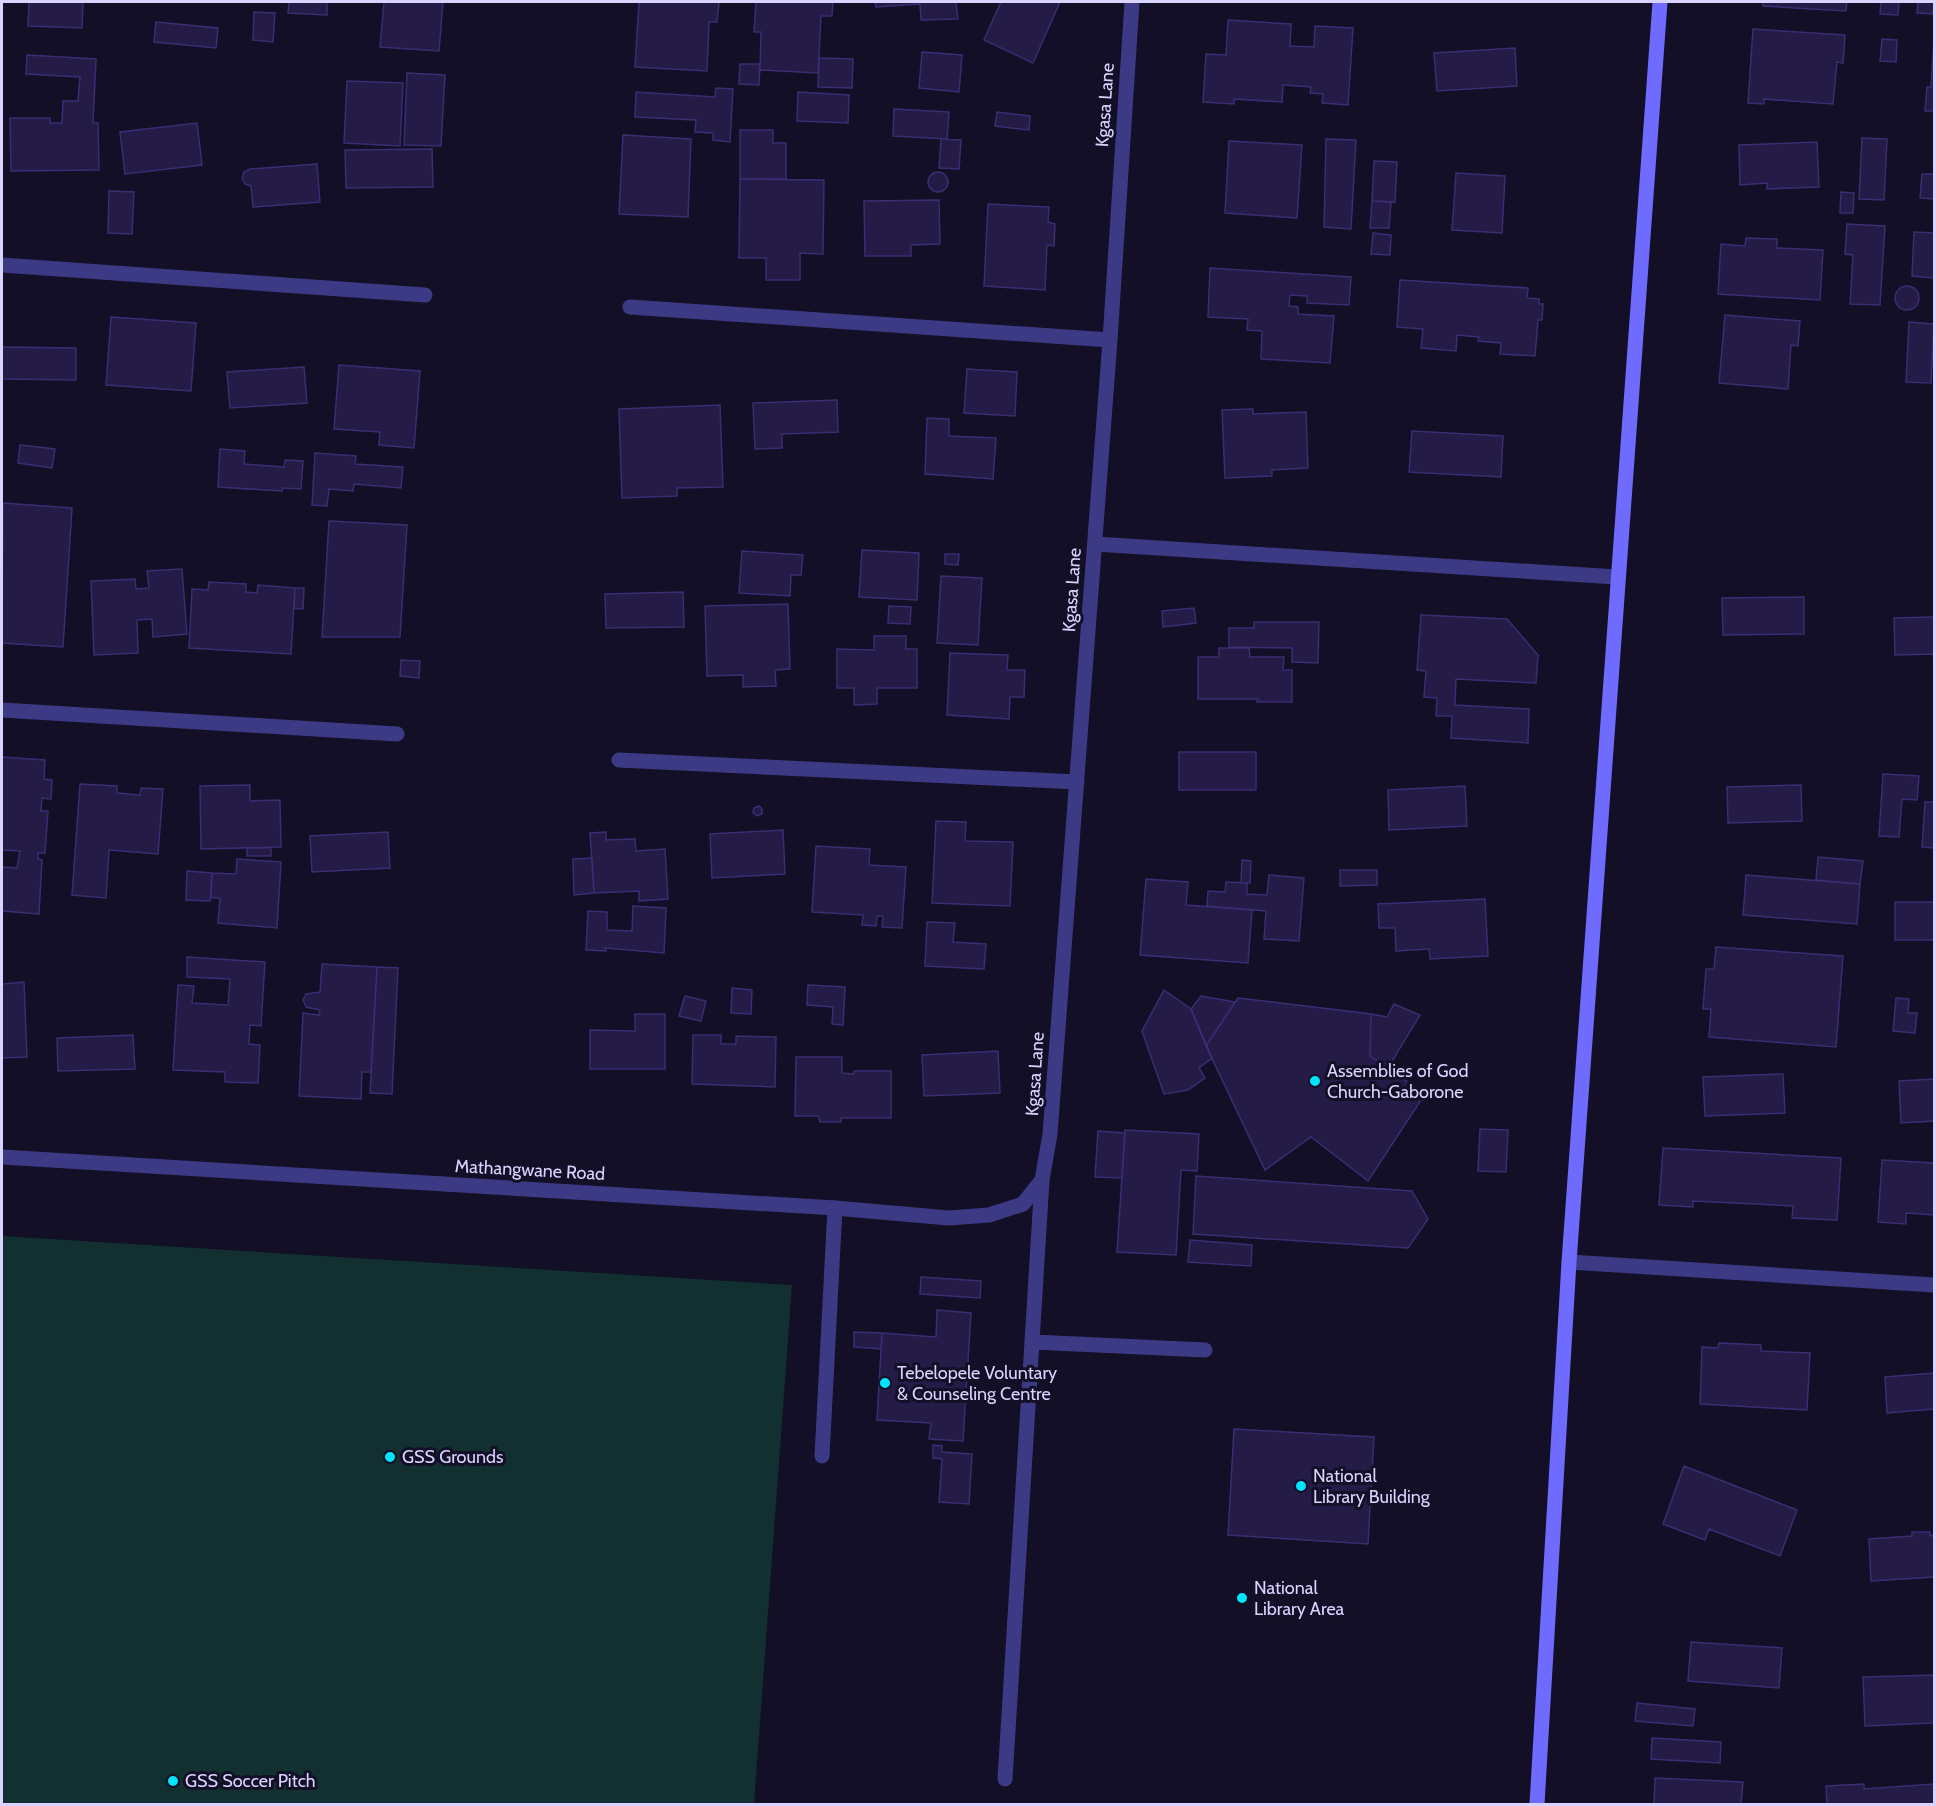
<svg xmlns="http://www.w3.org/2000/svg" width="1936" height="1806" font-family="Cabin,sans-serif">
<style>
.green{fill:#12302f}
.building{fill:#241b47;stroke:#3b2d73;stroke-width:1.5}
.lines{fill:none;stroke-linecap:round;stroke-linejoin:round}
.lane{stroke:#3d3a85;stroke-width:15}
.street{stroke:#3d3a85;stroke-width:15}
.secondary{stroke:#6f6bff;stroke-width:15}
.poi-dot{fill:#00e5ff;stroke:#130f26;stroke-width:2}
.labels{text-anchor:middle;stroke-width:6;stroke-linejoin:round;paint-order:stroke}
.street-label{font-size:18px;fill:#d9d4ff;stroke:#130f26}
.poi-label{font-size:18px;fill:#d9d4ff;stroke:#130f26;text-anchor:start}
</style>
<rect width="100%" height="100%" fill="#130f26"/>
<path class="green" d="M2,1236L792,1285L754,1804H2Z"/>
<path class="building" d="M29,2H83L82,28L28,26Z
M289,2H327V15L288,13Z
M384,2H443L439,51L380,47Z
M639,2H719L717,22H709L707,71L635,67Z
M756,2H833L832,16H821L818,73L760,70L761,32H754Z
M875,2H956L958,19L921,20L920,4L876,7Z
M1001,2H1060L1033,63L984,40Z
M1763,2H1847L1846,11L1763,6Z
M1881,2H1899L1898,15L1880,14Z
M1918,2H1934L1933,14L1917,13Z
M254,12L275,13L273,42L253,40Z
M1228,20L1291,24L1290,46L1314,47L1315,26L1353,28L1348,105L1322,103L1323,94L1310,93L1311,87L1283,85L1282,102L1234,99V104L1203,102L1206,54L1226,55Z
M156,22L218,28L216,48L154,42Z
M1753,29L1845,35L1843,63L1837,62L1833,104L1764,99V104L1748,103Z
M1934,38V111H1925L1927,87H1931Z
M1882,39L1897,40L1896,62L1880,61Z
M1515,48L1517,86L1437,91L1434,53Z
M922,52L962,55L959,92L919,88Z
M27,55L96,59L93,123H98L99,170L11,171L10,118H50V123H62L63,101H78L80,77L26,74Z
M819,58L853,59L852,88L818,87Z
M740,64H760L759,85L739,84Z
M407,73L445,75L441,146L404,145Z
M347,81L403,83L400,146L344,143Z
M716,88L733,89L730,142L713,140V133L695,132L696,120L635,117L636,92L715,97Z
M798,92L849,95L848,123L797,121Z
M894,109L949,112L947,139L893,136Z
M997,112L1030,116L1029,130L995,126Z
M197,123L202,165L125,174L120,132Z
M740,130H773V143H786V179H740Z
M623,135L691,139L688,217L619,214Z
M1862,138L1887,139L1884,200L1859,199Z
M941,139L961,140L959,169L939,168Z
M1326,139L1356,140L1351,229L1324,227Z
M1229,141L1302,145L1297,218L1225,213Z
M1817,142L1819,187L1767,189V183L1740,185L1739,145Z
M432,149L433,187L346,188L345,150Z
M1374,161L1397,162L1395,202L1372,201Z
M317,164L320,202L253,207L251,186L245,184L242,178L244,172L250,169Z
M928 182a10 10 0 1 1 20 0a10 10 0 1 1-20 0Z
M1456,173L1505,176L1502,233L1452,230Z
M1922,174H1934V199L1920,198Z
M740,179L824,180L823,254L800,253V280H766V258H739Z
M109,191L134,192L132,234L108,233Z
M1841,192L1854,193L1853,213H1840Z
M939,200L940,244L911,245V256H865L864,201Z
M1372,201L1391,202L1389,228H1370Z
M988,204L1049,207L1048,222L1055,224L1054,246L1047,245L1045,290L984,286Z
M1847,224L1885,226L1880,305L1850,304L1853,255L1845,254Z
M1914,232L1934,233V278L1912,276Z
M1373,233L1391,235L1390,255L1371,254Z
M1746,238L1777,239V248L1823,250L1820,300L1718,294L1721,244L1745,246Z
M1210,268L1351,277L1349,305L1307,303V296L1290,295L1289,306L1298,307V314L1334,316L1330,363L1261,359L1262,331L1247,330L1248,319L1208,317Z
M1400,280L1528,288L1527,298L1539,299V304H1543L1542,320H1538L1535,356L1500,354L1501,343L1478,341L1479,337L1457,335L1456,351L1421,348L1423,329L1397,327Z
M1895 298a12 12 0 1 1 24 0a12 12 0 1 1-24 0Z
M1725,315L1800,321L1798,346L1791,345L1788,389L1719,383Z
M111,317L196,323L191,391L106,385Z
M1909,322L1934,324L1931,383L1906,382Z
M2,347L76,348V380L2,379Z
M339,365L420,371L414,448L379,445L380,432L334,429Z
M304,367L307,403L230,408L227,372Z
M967,369L1017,372L1015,416L964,413Z
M837,400L838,432L782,434V448L755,449L753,403Z
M720,405L723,487L677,488V496L622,498L619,409Z
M1253,409V414L1306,412L1308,468L1272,470V476L1225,478L1222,410Z
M927,418L949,419V436L996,438L993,479L925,474Z
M1412,431L1503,436L1501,477L1409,472Z
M20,445L55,449L52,468L18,463Z
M220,449L245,451L244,464L284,467L285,460L303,461L301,489L283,488L282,491L218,487Z
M315,453L356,456L355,464L403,467L401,488L354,484L353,491L329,489L327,506L312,505Z
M3,503L72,508L63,647L2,643Z
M329,521L407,525L400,637H322Z
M862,550L919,553L917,600L859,597Z
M742,551L803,555L801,575H791L790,596L739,593Z
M945,554H959L958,565L945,564Z
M182,569L187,634L153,637L152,619L137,620L138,653L94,655L91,581L135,579L136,589L149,588L147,571Z
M941,576L982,578L978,645L937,643Z
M209,582L246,584V592L257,593L258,585L295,588L291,654L189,648L192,589L208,590Z
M295,588H304L303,609L294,608Z
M683,592L684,627L606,628L605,594Z
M1804,597V634L1723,635L1722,598Z
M788,604L790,669L775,670L776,686L743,687V675L707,676L705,606Z
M889,606L911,607L910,624L888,623Z
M1194,608L1196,623L1163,627L1162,611Z
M1421,615L1507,619L1538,655L1536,683L1456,679L1455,705L1529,709L1528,743L1451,738L1452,716H1436L1437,698L1424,697L1426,671L1417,670Z
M1932,617H1934V658L1933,654L1895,655L1894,618Z
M1254,622H1319L1318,663L1292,662V648L1229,647V628H1254Z
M874,636H906V649H917V688H877V704L854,705V688H837V649L874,650Z
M1219,648H1249L1250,657H1284L1283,670H1292V702H1257L1258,699H1198V657H1219Z
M950,653L1008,655L1007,670H1025L1024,697H1010L1009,719L947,715Z
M401,660L420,661L419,678L400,676Z
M1179,752H1256V790H1179Z
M2,757L45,760L44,779L52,780L51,799L42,798L41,811H48L45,853H38V859L42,860L39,914L2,911V867L17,868L20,851L2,850Z
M1883,774L1919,776L1917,800L1902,799L1899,837L1879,836Z
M80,784L117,786V793L140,795L141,788L163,789L158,854L109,850L106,898L72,895Z
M250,785V801L280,800L281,847L201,849L200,786Z
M1801,785L1802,821L1728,823L1727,787Z
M1465,786L1467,826L1389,830L1388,790Z
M1925,802H1934V848L1922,847Z
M759,806L762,809V814L757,816L753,813L754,808Z
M936,821L966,822L965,841L1013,842L1010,906L932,903Z
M783,830L785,874L712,878L710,834Z
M388,832L390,868L312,872L310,836Z
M606,832V840L635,839L636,851L665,849L668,899L639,901V891L594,893L590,833Z
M816,846L870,849L869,865L906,867L902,928L882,927L883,916H877L876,926L862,925L863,915L812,912Z
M247,848H271V856H247Z
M1818,857L1863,861L1860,884L1816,880Z
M592,858L594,893L574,895L573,859Z
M237,859L281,862L277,928L218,923L220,898H211L212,873L236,874Z
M1242,860L1251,861L1250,883H1241Z
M1340,870H1377V885L1340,886Z
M187,871L212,873L210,901L186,900Z
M1269,875L1304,878L1299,941L1264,939L1266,911L1207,906L1208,891L1225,892L1226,882L1247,883V894L1267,895Z
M1746,875L1860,884L1857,924L1743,915Z
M1146,879L1188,882L1186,905L1252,910L1248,963L1140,955Z
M1485,899L1488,956L1430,959L1429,949L1396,951L1395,928H1379L1378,904Z
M1895,902H1934V940H1895Z
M633,906L666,908L664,953L605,948L606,951L586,950L588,911L607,912V930L632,931Z
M927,922L955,923L953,942L986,944L984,969L925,966Z
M1716,947L1843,956L1836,1047L1709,1037L1711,1009H1703L1706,969H1714Z
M187,957L265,962L261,1026L250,1025L249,1044L260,1045L258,1083L225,1082V1072L173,1070L178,985L194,986L192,1003L228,1005L230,979L187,977Z
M322,964L377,967L371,1072H362L361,1099L299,1096L303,1013L319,1015L320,1010L306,1007L303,1000L306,994L320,992Z
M377,967L398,968L392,1094L370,1093Z
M24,982L27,1057L2,1058V984Z
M808,985L845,987L843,1025L832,1024L833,1007L807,1005Z
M732,988L752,990L751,1014L731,1013Z
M1164,990L1191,1009L1212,1058L1199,1068L1205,1078L1188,1090L1164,1094L1142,1031Z
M685,996L706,1001L701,1021L679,1016Z
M1201,996L1235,1002L1206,1046L1191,1009Z
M1238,998L1371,1014L1370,1056L1425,1094L1368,1181L1311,1137L1265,1170L1206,1046Z
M1896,998L1909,999L1908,1013H1917L1915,1033L1893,1031Z
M1394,1004L1420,1015L1388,1068L1370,1056L1371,1014L1387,1017Z
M635,1014H665V1069H590V1030L635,1031Z
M133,1035L135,1069L58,1071L57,1038Z
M693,1035H721V1044H736V1036L776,1037L775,1087L692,1084Z
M998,1051L1000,1093L924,1096L922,1055Z
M796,1057H842V1073L854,1074V1071H891V1118H841V1122H820L818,1116H795Z
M1783,1074L1785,1113L1705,1116L1703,1077Z
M1934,1079V1121L1901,1123L1899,1081Z
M1480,1129L1508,1130L1506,1172L1478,1171Z
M1125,1130L1199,1134L1197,1171L1181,1170L1176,1255L1117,1252Z
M1098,1131L1125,1133L1122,1178L1095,1177Z
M1663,1148L1841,1158L1837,1220L1792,1218L1793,1206L1693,1201V1207L1659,1205Z
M1882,1160L1934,1163V1215L1906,1213V1224L1878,1222Z
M1196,1176L1412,1191L1428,1219L1408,1248L1193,1234Z
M1190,1240L1252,1245L1251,1266L1188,1262Z
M921,1277L981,1281L980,1298L920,1294Z
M937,1310L971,1313L963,1441L929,1439L931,1423L877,1420L882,1333L936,1337Z
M854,1332L882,1333L881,1349L854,1347Z
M1719,1343L1761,1345V1351L1810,1353L1807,1410L1700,1404L1702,1347L1718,1348Z
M1934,1373V1409L1887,1413L1885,1377Z
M1234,1429L1374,1437L1368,1544L1228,1535Z
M933,1445L942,1446V1452L972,1454L969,1504L939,1502L942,1459L933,1458Z
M1684,1466L1797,1510L1780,1556L1709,1529L1705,1540L1663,1524Z
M1912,1532H1930V1536L1934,1535V1577L1871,1581L1869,1539L1912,1536Z
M1691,1642L1782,1648L1779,1688L1688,1681Z
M1934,1675V1723L1865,1726L1863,1677Z
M1637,1703L1695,1709L1693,1726L1635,1721Z
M1652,1738L1721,1742L1720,1763L1651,1759Z
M1655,1778L1743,1782L1741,1804H1654Z
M1864,1784V1789L1934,1784V1804H1827L1826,1786Z"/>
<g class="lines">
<path class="lane" d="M1033,1342L1205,1350
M822,1456L835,1208
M1005,1779L1042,1180"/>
<path class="street" d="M2,265L425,295
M630,307L1110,340
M1095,544L1617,577
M2,710L397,734
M619,760L1077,782
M2,1157L835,1208L949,1218L989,1215L1023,1204L1042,1180L1050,1134L1110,340L1132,2
M1569,1262L1934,1285"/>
<path class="secondary" d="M1537,1804L1569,1262L1660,2"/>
</g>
<g class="poi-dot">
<circle cx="1315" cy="1081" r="6"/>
<circle cx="885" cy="1383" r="6"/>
<circle cx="390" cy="1457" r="6"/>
<circle cx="1301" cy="1486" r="6"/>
<circle cx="1242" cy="1598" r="6"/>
<circle cx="173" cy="1781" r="6"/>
</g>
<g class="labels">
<g class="street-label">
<text transform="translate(1105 105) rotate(-86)" y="6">Kgasa Lane</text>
<text transform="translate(1072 590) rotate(-86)" y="6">Kgasa Lane</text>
<text transform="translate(1035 1074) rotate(-86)" y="6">Kgasa Lane</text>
<text transform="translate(530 1170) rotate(3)" y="6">Mathangwane Road</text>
</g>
<g class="poi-label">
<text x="1327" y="1077">Assemblies of God<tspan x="1327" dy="21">Church-Gaborone</tspan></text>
<text x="897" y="1379">Tebelopele Voluntary<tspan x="897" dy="21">&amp; Counseling Centre</tspan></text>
<text x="402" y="1463">GSS Grounds</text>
<text x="1313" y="1482">National<tspan x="1313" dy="21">Library Building</tspan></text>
<text x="1254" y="1594">National<tspan x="1254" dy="21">Library Area</tspan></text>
<text x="185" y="1787">GSS Soccer Pitch</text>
</g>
</g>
<rect width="1936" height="1806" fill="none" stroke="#d9d4ff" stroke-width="6"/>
</svg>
